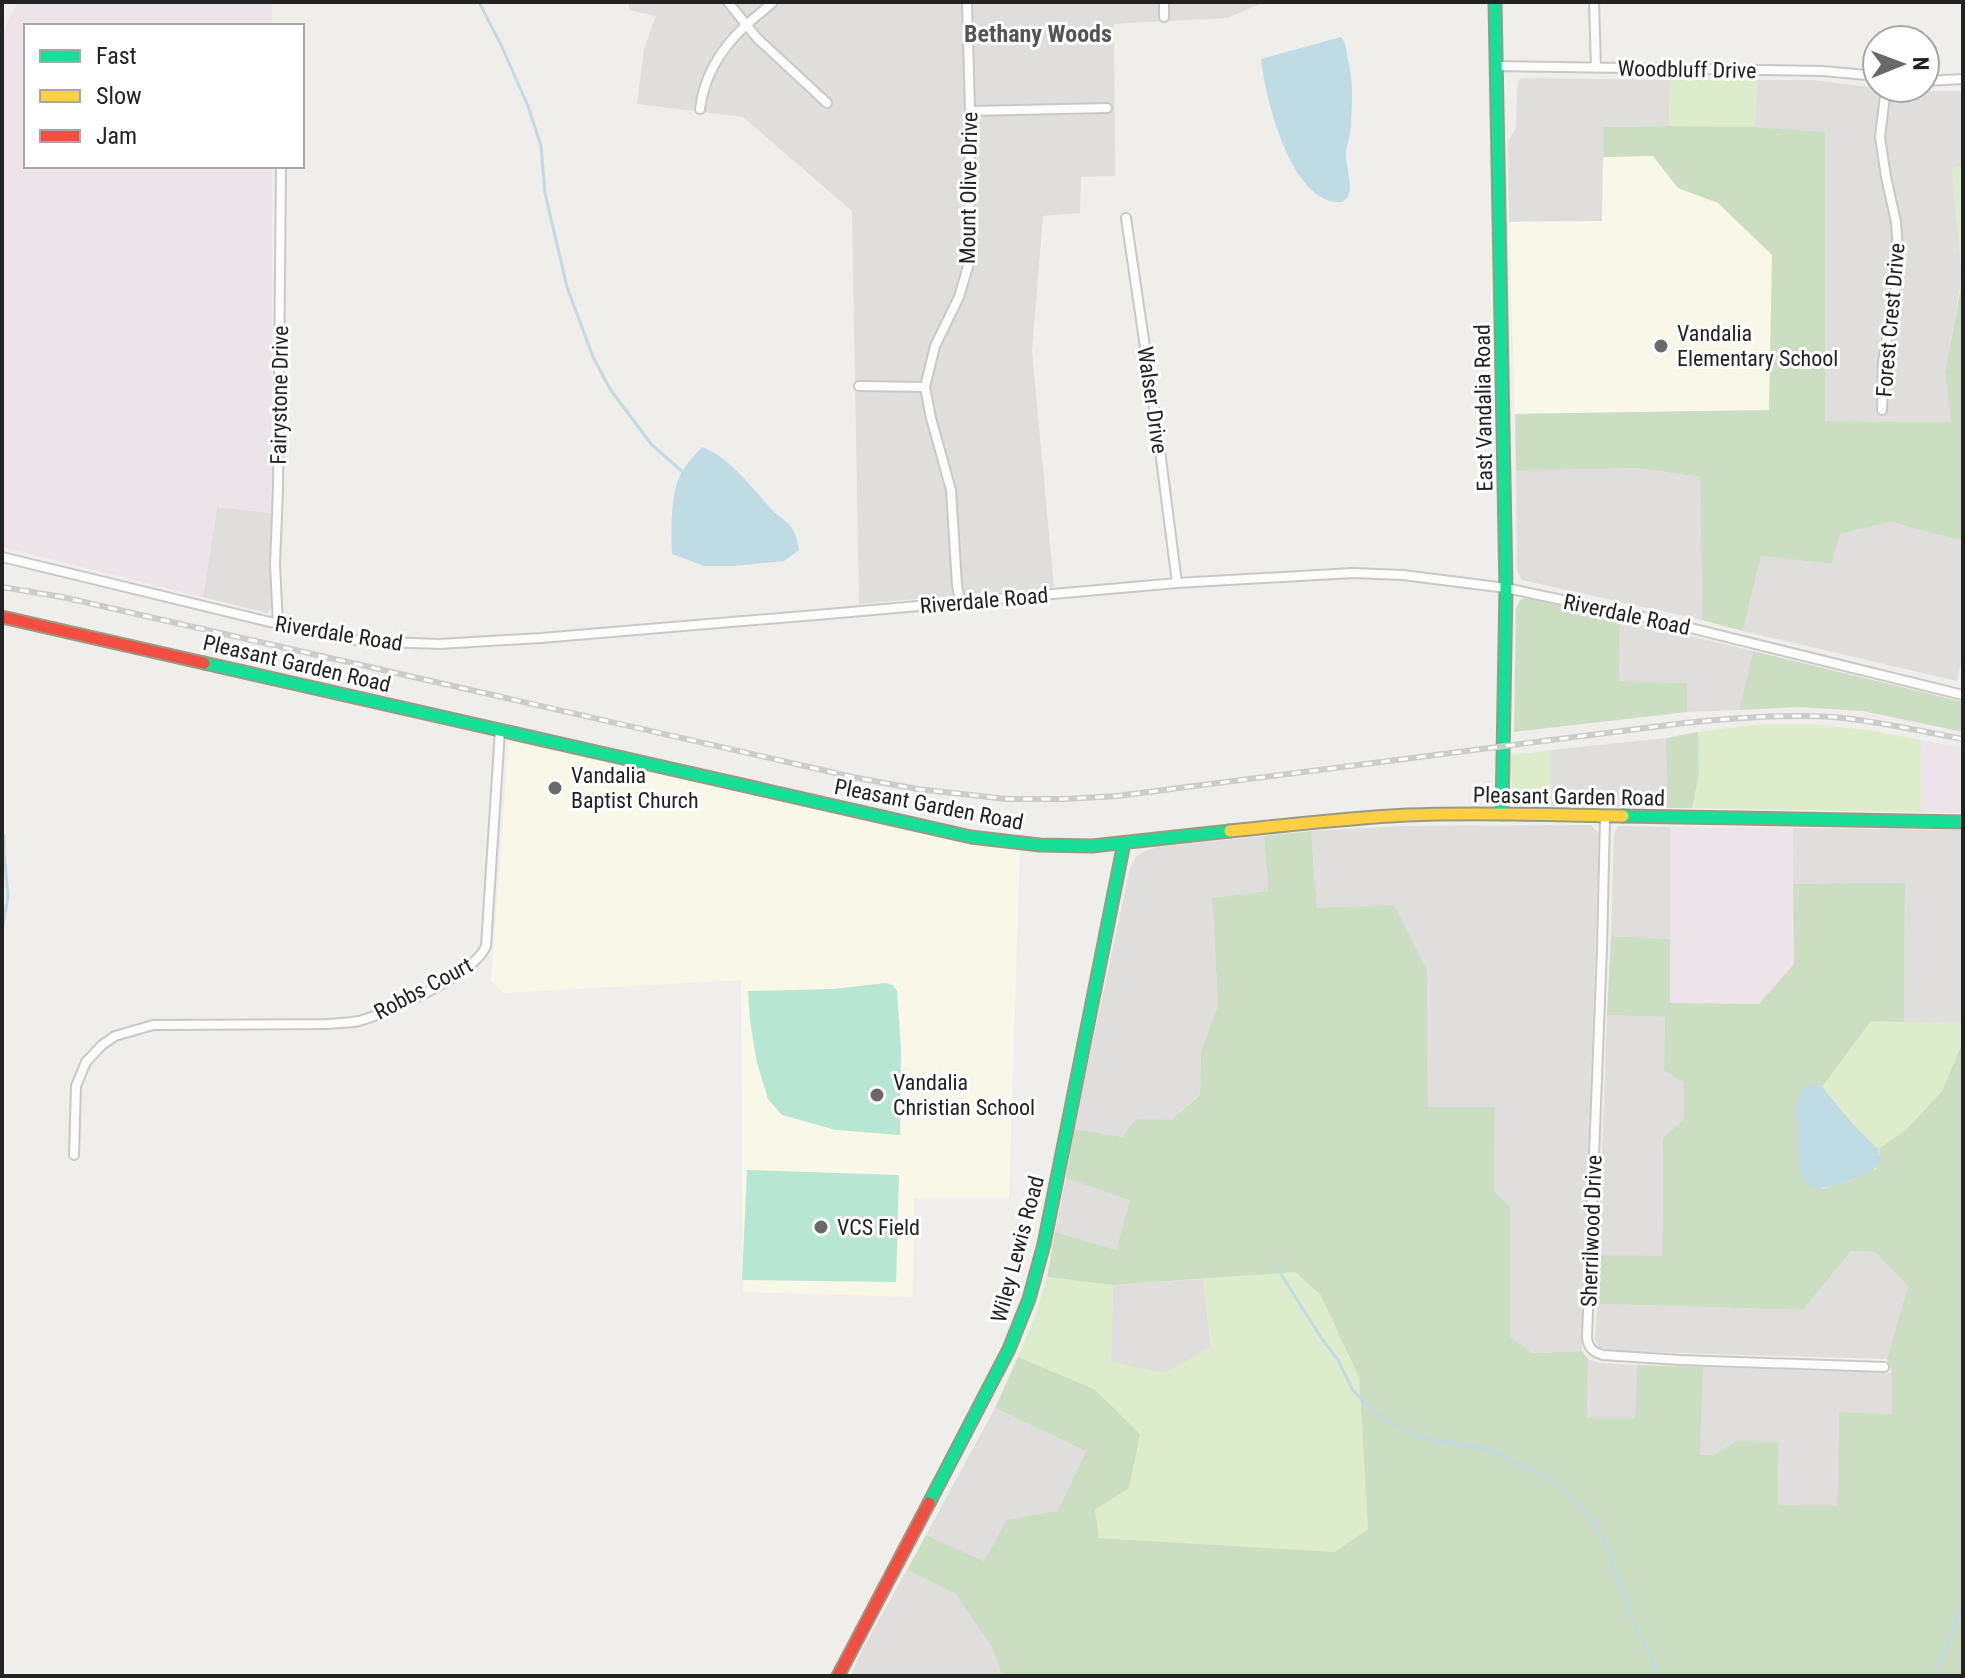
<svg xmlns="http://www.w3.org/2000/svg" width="1965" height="1678" font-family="'Roboto Condensed',sans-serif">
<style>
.residential{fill:#dfdedc}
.industrial{fill:#ede4e9}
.education{fill:#f8f7e8}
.grass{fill:#ddeccb}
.forest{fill:#cbdec1}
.pitch{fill:#b7e6d2}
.water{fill:#bfdbe3}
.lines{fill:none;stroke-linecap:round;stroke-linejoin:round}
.stream{stroke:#bfdbe3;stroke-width:3}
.street-casing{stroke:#c9c8c7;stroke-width:12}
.fast-casing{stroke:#999a82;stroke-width:15}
.slow-casing{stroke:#999a82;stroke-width:15}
.jam-casing{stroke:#999a82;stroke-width:15}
.street{stroke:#fdfcfc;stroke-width:8}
.fast{stroke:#16e098;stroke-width:11}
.slow{stroke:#ffcf43;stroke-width:11}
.jam{stroke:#f24e42;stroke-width:11}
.rail-casing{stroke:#ccc;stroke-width:6}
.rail{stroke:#fff;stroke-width:3;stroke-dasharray:9;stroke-linecap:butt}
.poi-dot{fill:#6a6968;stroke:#fff;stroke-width:3}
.labels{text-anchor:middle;stroke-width:6;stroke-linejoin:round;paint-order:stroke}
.street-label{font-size:22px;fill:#222;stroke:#fff}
.poi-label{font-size:22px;fill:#222;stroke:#fff;text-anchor:start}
.neighbourhood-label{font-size:24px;font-weight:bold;fill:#555;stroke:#fff}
</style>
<rect width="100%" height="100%" fill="#f0eeeb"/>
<path class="residential" d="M629,2H1313L1260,4L1227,18L1114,24L1115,176L1081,177L1080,213L1043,216L1032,351L1054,587L859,604L852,211L743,117L637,104L644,49L656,16L629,10Z
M1526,78L1670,80L1669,126L1604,127L1603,221L1509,222L1508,141L1516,128L1517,87L1519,80Z
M1757,80H1813L1901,91H1963V165L1952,169L1962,277L1945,372L1951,422L1824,421L1825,133L1755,127Z
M1637,468L1700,477L1702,620L1522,580L1517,571L1516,471Z
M217,507L272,513L270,570L272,606L268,613L203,597Z
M1891,522L1963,541V653L1957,681L1743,631L1761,556L1832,564L1840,534Z
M1620,619L1753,651L1739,710L1687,712V683L1619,681Z
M1666,738L1667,808L1551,806V750Z
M1591,825L1599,834L1582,1351L1532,1353L1510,1336V1206L1494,1191L1495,1107H1428L1427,971L1317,908L1311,831L1401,826Z
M1619,826L1670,827V939L1611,936L1614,833Z
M1793,828L1963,830V1023L1904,1022L1905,884H1793Z
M1264,836L1268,891L1212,898L1218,1005L1201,1051L1200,1094L1171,1120L1123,1137L1074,1129L1130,868L1136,857L1145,851L1158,847Z
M1607,1015L1665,1017L1664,1071L1684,1082V1120L1663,1138L1662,1257L1598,1255Z
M1066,1178L1131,1199L1116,1250L1055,1232Z
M1851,1251L1875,1252L1908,1286L1887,1359L1613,1351L1599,1347L1595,1340L1597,1304L1803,1310Z
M1203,1279L1211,1348L1164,1374L1111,1362L1113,1285Z
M1588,1359L1599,1363L1637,1365L1635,1418H1587Z
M1703,1367L1892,1373V1414L1839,1413L1837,1507L1778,1505L1779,1442L1737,1441L1715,1454L1699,1455Z
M995,1408L1086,1451L1058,1512L1006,1520L984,1561L926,1535Z
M907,1570L955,1592L993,1649L1002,1676H850L864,1646Z"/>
<path class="industrial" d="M18,2H272V26H26V166H272V513L217,507L203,597L2,547V32Z
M1921,740L1963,748V813L1920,812Z
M1670,827L1793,828L1794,964L1760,1004L1670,1003Z"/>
<path class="education" d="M1653,156L1678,188L1718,202L1772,255L1770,410L1515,414L1509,222L1602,221L1603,157Z
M509,737L886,826L969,843L1020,850L1009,1198H914L913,1297L743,1292L741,980L504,993L491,981Z"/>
<path class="grass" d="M1670,80H1757L1755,127L1669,126Z
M1963,165V276L1962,277L1952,168Z
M1755,725H1815L1867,730L1921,740L1920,812L1692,808L1699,774L1698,732Z
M1551,750V806C1543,806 1532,807 1524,804C1508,796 1511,770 1511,755Z
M1871,1021L1963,1023V1041L1942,1091L1906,1130L1878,1149L1853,1124L1822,1087Z
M1295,1271L1320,1294L1359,1377L1368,1529L1335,1552L1099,1538L1095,1510L1129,1488L1094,1389L1018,1357L1035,1316L1047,1277L1113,1285L1111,1362L1164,1373L1211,1348L1203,1279Z"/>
<path class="forest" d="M1669,126L1755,127L1825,132V421L1951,422L1945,372L1963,276V378L1961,382L1963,384V541L1891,522L1840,534L1832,564L1761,556L1743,631L1702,620L1700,477L1637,468L1516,471L1515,414L1769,410L1772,255L1718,203L1678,188L1653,156L1603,157V127Z
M1530,597L1620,619L1619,681L1687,683V712L1514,732L1516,608L1520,600Z
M1753,651L1963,702V732L1863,711L1797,707L1739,710Z
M1698,732L1699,774L1692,808H1667L1666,738Z
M1311,831L1317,908L1394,905L1427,971L1428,1107H1495L1494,1191L1510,1206V1336L1532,1353L1582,1351L1588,1359L1587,1418H1635L1637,1365L1703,1367L1700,1455L1715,1454L1737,1441L1779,1442L1778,1505L1837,1506L1839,1412L1892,1414V1374L1887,1359L1908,1286L1875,1252L1851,1251L1803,1310L1597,1304L1598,1255L1662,1256L1663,1138L1684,1119V1082L1664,1071L1665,1017L1607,1015L1611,936L1670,939V1003L1759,1004L1794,964L1793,884L1905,883L1904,1022L1871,1021L1822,1087L1812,1084L1822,1189L1849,1181L1876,1169L1880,1155L1878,1149L1906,1130L1942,1091L1963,1041V1676H1002L993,1649L955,1593L907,1570L926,1535L984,1561L1006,1520L1058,1511L1086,1451L995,1408L1018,1357L1094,1389L1140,1434L1129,1488L1095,1510L1099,1538L1335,1552L1368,1529L1359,1377L1320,1294L1295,1272L1113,1285L1047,1277L1055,1232L1116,1250L1130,1200L1066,1178L1074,1129L1123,1137L1136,1119L1171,1120L1200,1095L1201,1051L1218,1005L1212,898L1268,891L1264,836Z"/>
<path class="pitch" d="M886,983L893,985L897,991L901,1050L900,1135L836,1130L782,1115L768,1099L757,1063L750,1021L748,991L833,989Z
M747,1170L899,1175L896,1282L742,1280Z"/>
<path class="water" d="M1341,37C1347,44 1346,51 1348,60C1354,85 1352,101 1351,126C1350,136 1346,146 1346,156C1346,167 1354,188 1347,198C1343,204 1335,202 1330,201C1288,190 1265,97 1261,59Z
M702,447C731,458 752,488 772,510C778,516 786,520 791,527C796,533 798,542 799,550L784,561L733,566H704L672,554C671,532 670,492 682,472C687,463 695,455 702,447Z
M1812,1084L1822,1087L1853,1124L1878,1149L1881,1161C1876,1172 1862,1176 1851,1180C1799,1201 1798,1178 1798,1133C1797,1123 1794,1106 1799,1097C1801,1090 1806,1087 1812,1084Z"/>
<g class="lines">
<path class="stream" d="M479,2L502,47L528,106L541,146L545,193L567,287L593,357L610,389L652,445L684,473
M2,930L8,897L4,852V836
M1274,1263L1322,1339L1338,1360L1352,1389L1364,1402L1384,1419L1413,1434L1424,1438L1485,1449L1502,1455L1553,1481L1589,1515L1604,1539L1632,1620L1660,1676
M1935,1676L1963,1604"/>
<defs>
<path id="street" d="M728,2L757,38L827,103
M1164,2V17
M1594,2L1596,68
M1497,66L1823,71L1877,76
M1925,81L1963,79
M700,109C704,76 721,49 744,27C753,18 764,11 773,2
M970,111L1107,108
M1126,218L1158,435L1177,583
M859,386L925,387
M1882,410L1883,362L1896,286L1898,251L1896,222L1886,177L1880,137L1886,88
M2,557L319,634L362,641L439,644L541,638L828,614L1177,583L1352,573L1403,575L1506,588L1662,621L1963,695
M960,602L957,585L951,490L931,418L925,387L935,346L959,297L969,263L970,111L967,2
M278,625L275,564L278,489L281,166
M1605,817L1602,948L1587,1337C1588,1348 1593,1352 1603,1355L1680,1360L1884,1367
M74,1155L76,1086L86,1062L102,1045L115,1036L153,1025L327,1024C338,1023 349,1023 359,1021C388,1013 475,974 486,946L500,730"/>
<path id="fast" d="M1495,2L1506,588L1502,814
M204,663L971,837L1040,845L1092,846L1230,831
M1623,816L1963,822
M929,1503L1009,1349L1029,1299L1044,1244L1124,843"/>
<path id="slow" d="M1230,831C1289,825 1348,818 1407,815C1479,812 1551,815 1623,816"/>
<path id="jam" d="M2,617L204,663
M838,1676L929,1503"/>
</defs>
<use href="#street" class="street-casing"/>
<use href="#fast" class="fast-casing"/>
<use href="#slow" class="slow-casing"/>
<use href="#jam" class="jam-casing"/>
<use href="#street" class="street"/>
<use href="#fast" class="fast"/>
<use href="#slow" class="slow"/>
<use href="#jam" class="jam"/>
<defs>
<path id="rail" d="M2,587L62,597L853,777L917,789L1007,799H1064L1117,796L1684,723C1734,718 1783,714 1834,717C1877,721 1920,731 1963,739"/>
</defs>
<use href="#rail" class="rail-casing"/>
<use href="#rail" class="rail"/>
</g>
<g class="poi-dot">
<circle cx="1661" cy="346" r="8"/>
<circle cx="555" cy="788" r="8"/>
<circle cx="877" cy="1095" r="8"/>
<circle cx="821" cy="1227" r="8"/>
</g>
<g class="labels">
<g class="street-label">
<text transform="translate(1687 69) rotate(1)" y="8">Woodbluff Drive</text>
<text transform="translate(968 188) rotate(-89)" y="8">Mount Olive Drive</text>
<text transform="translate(1890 320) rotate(-85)" y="8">Forest Crest Drive</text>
<text transform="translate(279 395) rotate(-89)" y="8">Fairystone Drive</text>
<text transform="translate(1153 400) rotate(82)" y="8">Walser Drive</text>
<text transform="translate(1483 408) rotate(-91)" y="8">East Vandalia Road</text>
<text transform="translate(984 600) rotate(-5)" y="8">Riverdale Road</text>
<text transform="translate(1627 614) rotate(12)" y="8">Riverdale Road</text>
<text transform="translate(339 633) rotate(9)" y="8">Riverdale Road</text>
<text transform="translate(297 663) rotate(13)" y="8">Pleasant Garden Road</text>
<text transform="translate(1569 796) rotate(1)" y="8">Pleasant Garden Road</text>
<text transform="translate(929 804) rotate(11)" y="8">Pleasant Garden Road</text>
<text transform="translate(423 988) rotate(-28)" y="8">Robbs Court</text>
<text transform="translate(1591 1231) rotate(-88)" y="8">Sherrilwood Drive</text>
<text transform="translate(1017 1249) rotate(-75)" y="8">Wiley Lewis Road</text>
</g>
<g class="poi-label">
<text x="1677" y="341">Vandalia<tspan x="1677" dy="25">Elementary School</tspan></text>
<text x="571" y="783">Vandalia<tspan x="571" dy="25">Baptist Church</tspan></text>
<text x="893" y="1090">Vandalia<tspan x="893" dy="25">Christian School</tspan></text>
<text x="837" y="1235">VCS Field</text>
</g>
<g class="neighbourhood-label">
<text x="1038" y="42">Bethany Woods</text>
</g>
</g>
<rect width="1965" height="1678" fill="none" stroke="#222222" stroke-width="8"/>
<rect x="24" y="24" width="280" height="144" fill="#ffffff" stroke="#a7a7a7" stroke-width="2"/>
<rect x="40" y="50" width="40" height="12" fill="#16e098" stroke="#a7a7a7" stroke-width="2"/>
<text x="96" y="64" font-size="24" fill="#222222">Fast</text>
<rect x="40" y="90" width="40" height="12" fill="#ffcf43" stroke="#a7a7a7" stroke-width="2"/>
<text x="96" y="104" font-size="24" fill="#222222">Slow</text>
<rect x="40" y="130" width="40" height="12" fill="#f24e42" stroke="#a7a7a7" stroke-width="2"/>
<text x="96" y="144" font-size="24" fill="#222222">Jam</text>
<g transform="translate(1901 64) rotate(89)"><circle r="38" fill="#ffffff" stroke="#a7a7a7" stroke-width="2"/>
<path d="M0-6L14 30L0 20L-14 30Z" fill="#6a6968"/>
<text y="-12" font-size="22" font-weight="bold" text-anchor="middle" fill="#222222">N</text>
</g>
</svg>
